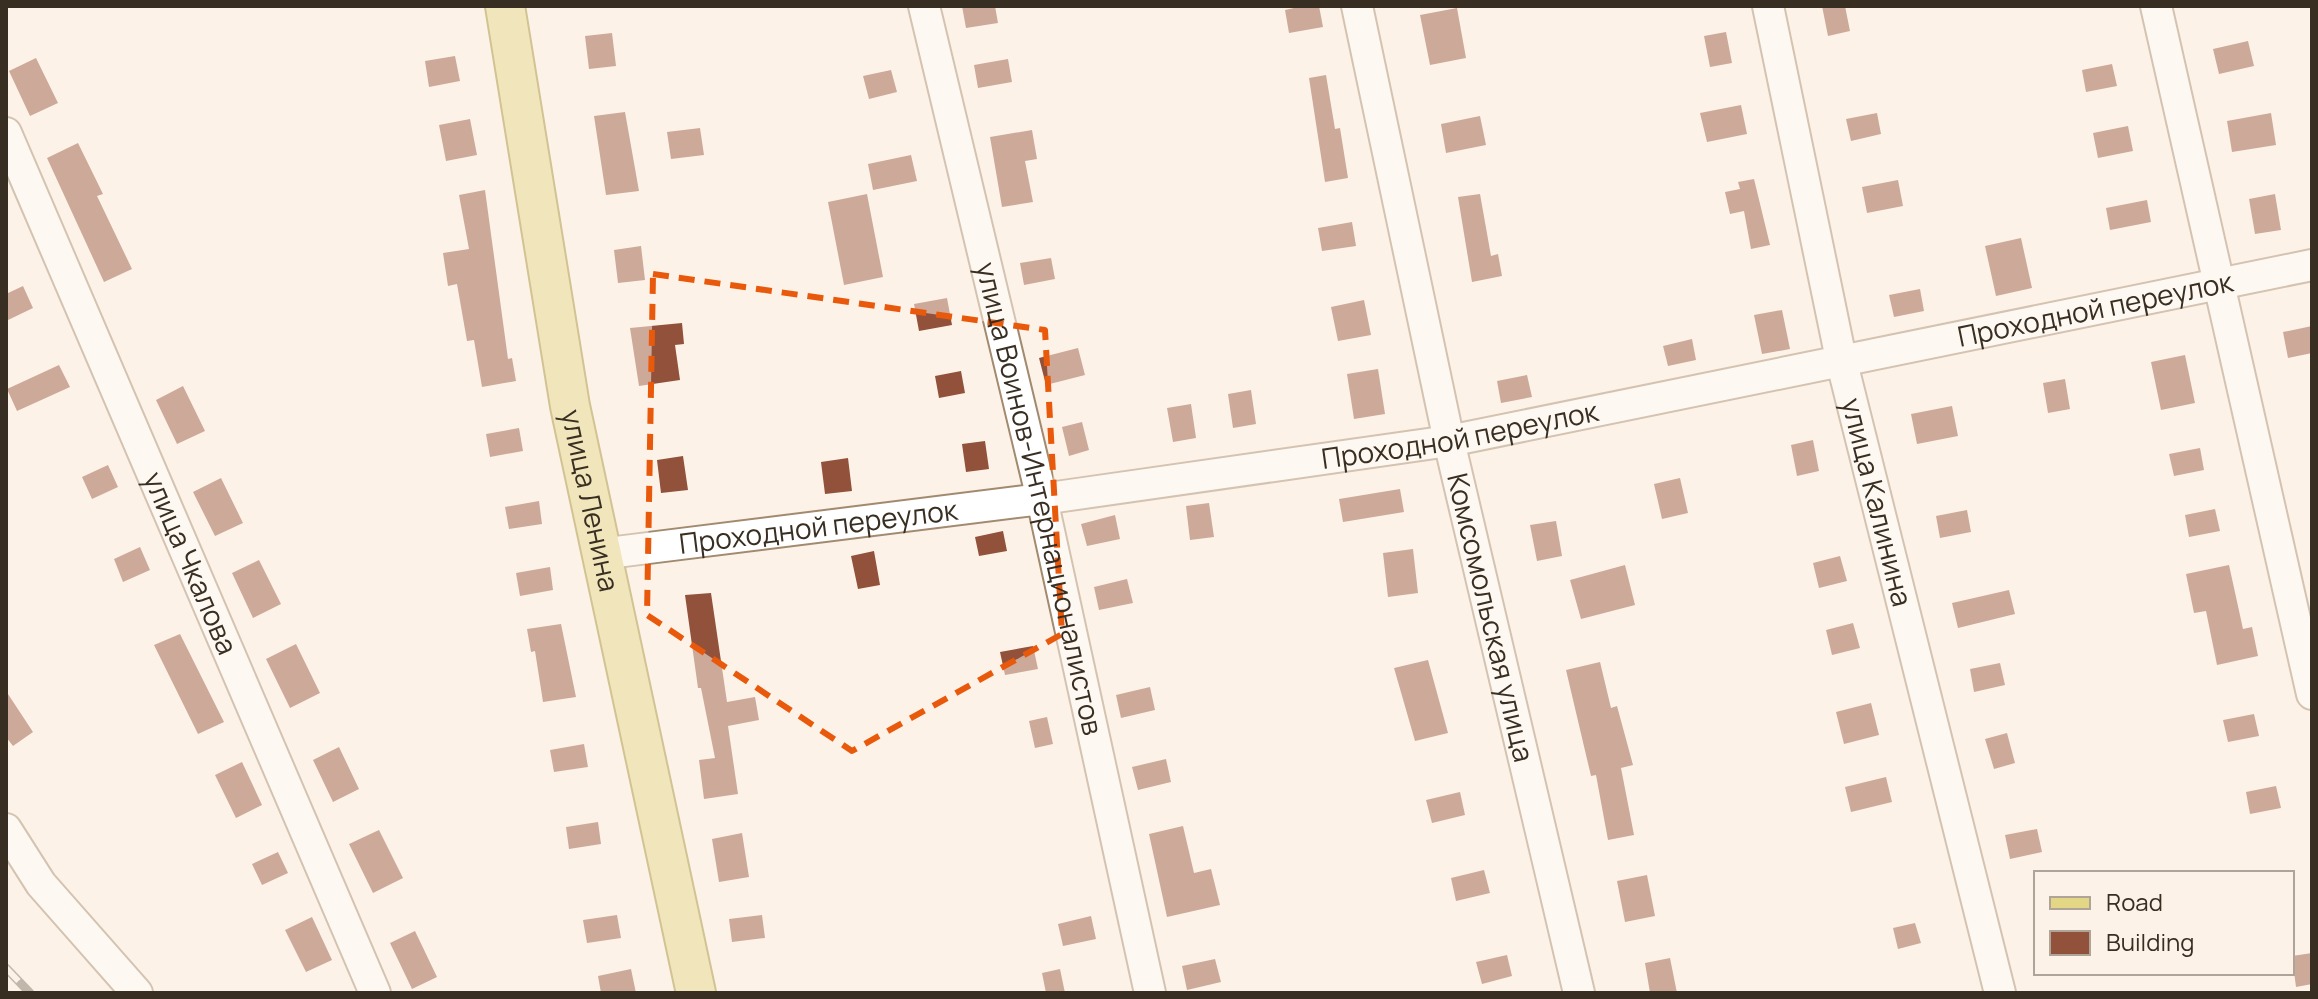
<svg xmlns="http://www.w3.org/2000/svg" width="2318" height="999" font-family="Manrope,sans-serif">
<style>
.building{fill:#92513a}
.lines{fill:none;stroke-linecap:round;stroke-linejoin:round}
.minor-casing{stroke:#a28a6f;stroke-width:34}
.major-casing{stroke:#9b8a2d;stroke-width:42}
.minor{stroke:#fff;stroke-width:30}
.major{stroke:#e3d685;stroke-width:38}
.rail-casing{stroke:#796f63;stroke-width:9}
.rail{stroke:#fdf2e7;stroke-width:6;stroke-dasharray:18;stroke-linecap:butt}
.marked{fill:none;stroke:#e8590c;stroke-width:6;stroke-dasharray:16 10;stroke-linejoin:round}
.labels{text-anchor:middle;stroke-width:8;stroke-linejoin:round;paint-order:stroke}
.street-label{font-size:28px;fill:#382e22;stroke:#fdf2e7}
</style>
<rect width="100%" height="100%" fill="#fdf2e7"/>
<path class="building" d="M962,6H995L998,23L966,28Z
M1303,6H1319L1323,27L1289,33L1285,10Z
M1822,6H1845L1850,31L1828,36Z
M1457,8L1466,58L1430,65L1420,15Z
M1726,32L1732,63L1710,67L1704,36Z
M612,33L616,66L589,69L585,36Z
M2248,41L2254,66L2219,74L2213,49Z
M455,56L460,81L429,87L425,61Z
M36,58L58,103L30,116L9,71Z
M1008,59L1012,82L978,88L974,65Z
M2112,64L2117,86L2086,92L2082,70Z
M891,70L897,92L869,99L863,76Z
M1326,75L1335,129L1340,128L1348,178L1325,182L1309,78Z
M1741,105L1747,134L1707,142L1700,113Z
M625,112L639,191L606,195L594,116Z
M1877,113L1881,134L1851,141L1846,119Z
M2271,113L2276,145L2232,152L2227,121Z
M1480,116L1486,145L1446,153L1441,124Z
M470,119L477,155L446,161L439,125Z
M2128,126L2133,151L2098,158L2093,133Z
M700,128L704,155L671,159L667,132Z
M1032,130L1037,159L1025,161L1033,202L1002,207L990,137Z
M78,143L103,194L97,196L132,269L104,282L47,158Z
M911,155L917,181L873,190L868,164Z
M1754,179L1770,245L1751,249L1744,211L1730,214L1725,192L1740,189L1738,182Z
M1898,180L1903,206L1867,213L1862,187Z
M485,190L508,359L512,358L516,381L482,387L474,340L467,341L457,284L448,286L443,253L469,249L459,195Z
M867,194L883,277L844,285L828,202Z
M1480,194L1491,256L1498,254L1502,276L1472,282L1458,197Z
M2275,194L2281,230L2255,234L2249,199Z
M2147,200L2151,222L2110,230L2106,208Z
M1352,222L1356,246L1322,251L1318,228Z
M2021,238L2032,288L1996,296L1985,246Z
M641,246L645,280L618,283L614,250Z
M1051,258L1055,279L1024,285L1020,263Z
M23,286L33,308L6,321V294Z
M1920,289L1924,311L1894,317L1889,295Z
M947,298L952,325L919,331L914,304Z
M1364,300L1371,335L1338,341L1331,307Z
M1782,310L1790,349L1762,354L1754,315Z
M682,323L684,344L675,345L680,380L639,386L630,328Z
M2312,326V353L2288,358L2283,332Z
M1692,339L1696,360L1668,366L1663,346Z
M1078,348L1085,375L1046,385L1039,358Z
M2185,355L2195,403L2161,410L2151,362Z
M59,365L70,387L17,411L7,389Z
M1378,369L1385,414L1354,419L1347,374Z
M961,371L965,393L939,398L935,376Z
M1527,375L1532,397L1501,403L1497,381Z
M2065,379L2070,409L2048,413L2043,383Z
M183,386L205,431L177,444L156,400Z
M1251,390L1256,424L1233,428L1228,394Z
M1191,404L1196,438L1173,442L1167,408Z
M1952,406L1958,436L1917,444L1911,414Z
M1082,422L1089,450L1069,456L1062,427Z
M519,428L523,451L490,457L486,434Z
M1813,440L1819,471L1797,476L1791,445Z
M985,441L989,469L966,472L962,444Z
M2200,448L2204,470L2174,476L2169,454Z
M683,456L688,490L661,493L657,460Z
M848,458L852,491L825,494L821,462Z
M108,465L118,487L92,499L82,477Z
M221,478L243,523L215,536L193,492Z
M1680,478L1688,513L1662,519L1654,484Z
M1400,489L1404,512L1343,522L1339,499Z
M539,501L542,524L509,529L505,507Z
M1209,503L1214,537L1190,540L1186,506Z
M2215,509L2220,531L2189,537L2185,515Z
M1967,510L1971,532L1940,538L1936,516Z
M1115,515L1120,539L1087,546L1081,524Z
M1556,521L1562,556L1537,561L1530,525Z
M1003,531L1007,551L979,556L975,537Z
M140,547L150,570L123,582L114,559Z
M1413,549L1418,593L1388,597L1383,553Z
M874,551L880,585L858,589L851,556Z
M1840,556L1847,581L1819,588L1813,563Z
M259,560L281,604L253,618L232,573Z
M1625,565L1635,605L1581,619L1570,580Z
M2229,565L2243,629L2252,627L2258,656L2217,665L2206,611L2194,613L2186,574Z
M550,567L553,590L520,596L516,573Z
M1127,579L1133,603L1099,610L1094,587Z
M2009,590L2015,614L1958,628L1952,603Z
M711,593L727,702L755,697L759,720L728,726L738,794L704,799L699,760L715,758L701,688H698L685,595Z
M1853,623L1860,648L1832,655L1826,630Z
M561,624L576,697L543,702L535,651L531,652L527,629Z
M180,634L224,722L198,734L154,645Z
M296,644L320,693L290,708L266,659Z
M1033,646L1038,669L1005,675L1000,652Z
M1428,660L1448,733L1415,741L1394,668Z
M1600,662L1611,708L1617,706L1633,765L1621,768L1634,835L1608,840L1596,775L1591,776L1566,670Z
M2000,663L2005,685L1974,692L1970,669Z
M1150,687L1155,710L1121,718L1116,695Z
M6,691L33,732L13,746L6,737Z
M1871,703L1879,735L1844,744L1836,712Z
M2254,714L2259,736L2228,742L2223,720Z
M1047,717L1053,744L1035,748L1029,721Z
M2007,733L2015,763L1994,769L1985,739Z
M584,744L588,767L554,772L550,750Z
M339,747L359,789L333,802L313,760Z
M1166,759L1171,782L1138,790L1132,767Z
M242,762L262,805L236,818L215,775Z
M1886,777L1892,802L1851,812L1845,787Z
M2276,786L2281,808L2250,814L2246,792Z
M1460,792L1465,815L1432,823L1426,800Z
M598,822L601,844L569,849L566,827Z
M1183,826L1194,873L1211,869L1220,905L1167,917L1149,834Z
M2037,829L2042,852L2010,859L2005,835Z
M379,830L403,878L373,893L349,844Z
M742,833L749,877L719,882L712,839Z
M278,852L288,873L262,885L252,864Z
M1484,870L1490,893L1456,901L1451,878Z
M1647,875L1655,916L1625,922L1617,881Z
M617,915L621,938L587,943L583,920Z
M762,915L765,938L732,942L729,919Z
M1091,916L1096,939L1063,946L1058,924Z
M312,917L332,960L306,972L285,930Z
M1915,923L1921,943L1898,949L1893,928Z
M415,931L437,977L412,989L390,943Z
M2312,953V984L2296,987L2292,956Z
M1507,955L1512,976L1482,984L1476,962Z
M1670,958L1677,993H1650L1645,963Z
M1215,959L1221,982L1187,990L1182,966Z
M631,969L636,993H601L598,976Z
M1060,969L1065,993H1046L1042,973Z"/>
<g class="lines">
<defs>
<g id="minor">
<path id="s1" d="M924,6L1042,499L1150,993"/>
<path id="s2" d="M1357,6L1449,441L1579,993"/>
<path id="s3" d="M1768,6L1841,359L2000,993"/>
<path d="M2156,6L2312,694"/>
<path id="s4" d="M6,133L375,993"/>
<path id="s5" d="M600,554L1042,499L1449,441L2312,265"/>
<path d="M6,829L41,884L137,993"/>
</g>
<g id="major">
<path id="s6" d="M505,6L570,406L696,993"/>
</g>
</defs>
<use href="#minor" class="minor-casing"/>
<use href="#major" class="major-casing"/>
<use href="#minor" class="minor"/>
<use href="#major" class="major"/>
<defs>
<path id="rail" d="M6,968L30,993"/>
</defs>
<use href="#rail" class="rail-casing"/>
<use href="#rail" class="rail"/>
</g>
<path d="M0 0H2318V999H0ZM653,274L1045,330L1062,634L852,751L647,615Z" fill="#fdf2e7" fill-opacity=".55" fill-rule="evenodd"/>
<path class="marked" d="M653,274L1045,330L1062,634L852,751L647,615Z"/>
<g class="labels">
<g class="street-label">
<text dy="10" stroke="none"><textPath href="#s5" startOffset="1516">Проходной переулок</textPath></text>
<text dy="10" stroke="none"><textPath href="#s5" startOffset="868">Проходной переулок</textPath></text>
<text dy="10" stroke="none"><textPath href="#s1" startOffset="506">улица Воинов-Интернационалистов</textPath></text>
<text dy="10" stroke="none"><textPath href="#s3" startOffset="508">улица Калинина</textPath></text>
<text dy="10" stroke="none"><textPath href="#s6" startOffset="502">улица Ленина</textPath></text>
<text dy="10" stroke="none"><textPath href="#s5" startOffset="220">Проходной переулок</textPath></text>
<text dy="10" stroke="none"><textPath href="#s4" startOffset="468">улица Чкалова</textPath></text>
<text dy="10" stroke="none"><textPath href="#s2" startOffset="626">Комсомольская улица</textPath></text>
</g>
</g>
<rect width="2318" height="999" fill="none" stroke="#382e22" stroke-width="16"/>
<rect x="2034" y="871" width="260" height="104" fill="#fdf2e7" stroke="#aea498" stroke-width="2"/>
<rect x="2050" y="897" width="40" height="12" fill="#e3d685" stroke="#aea498" stroke-width="2"/>
<text x="2106" y="911" font-size="24" fill="#382e22">Road</text>
<rect x="2050" y="931" width="40" height="24" fill="#92513a" stroke="#aea498" stroke-width="2"/>
<text x="2106" y="951" font-size="24" fill="#382e22">Building</text>
</svg>
